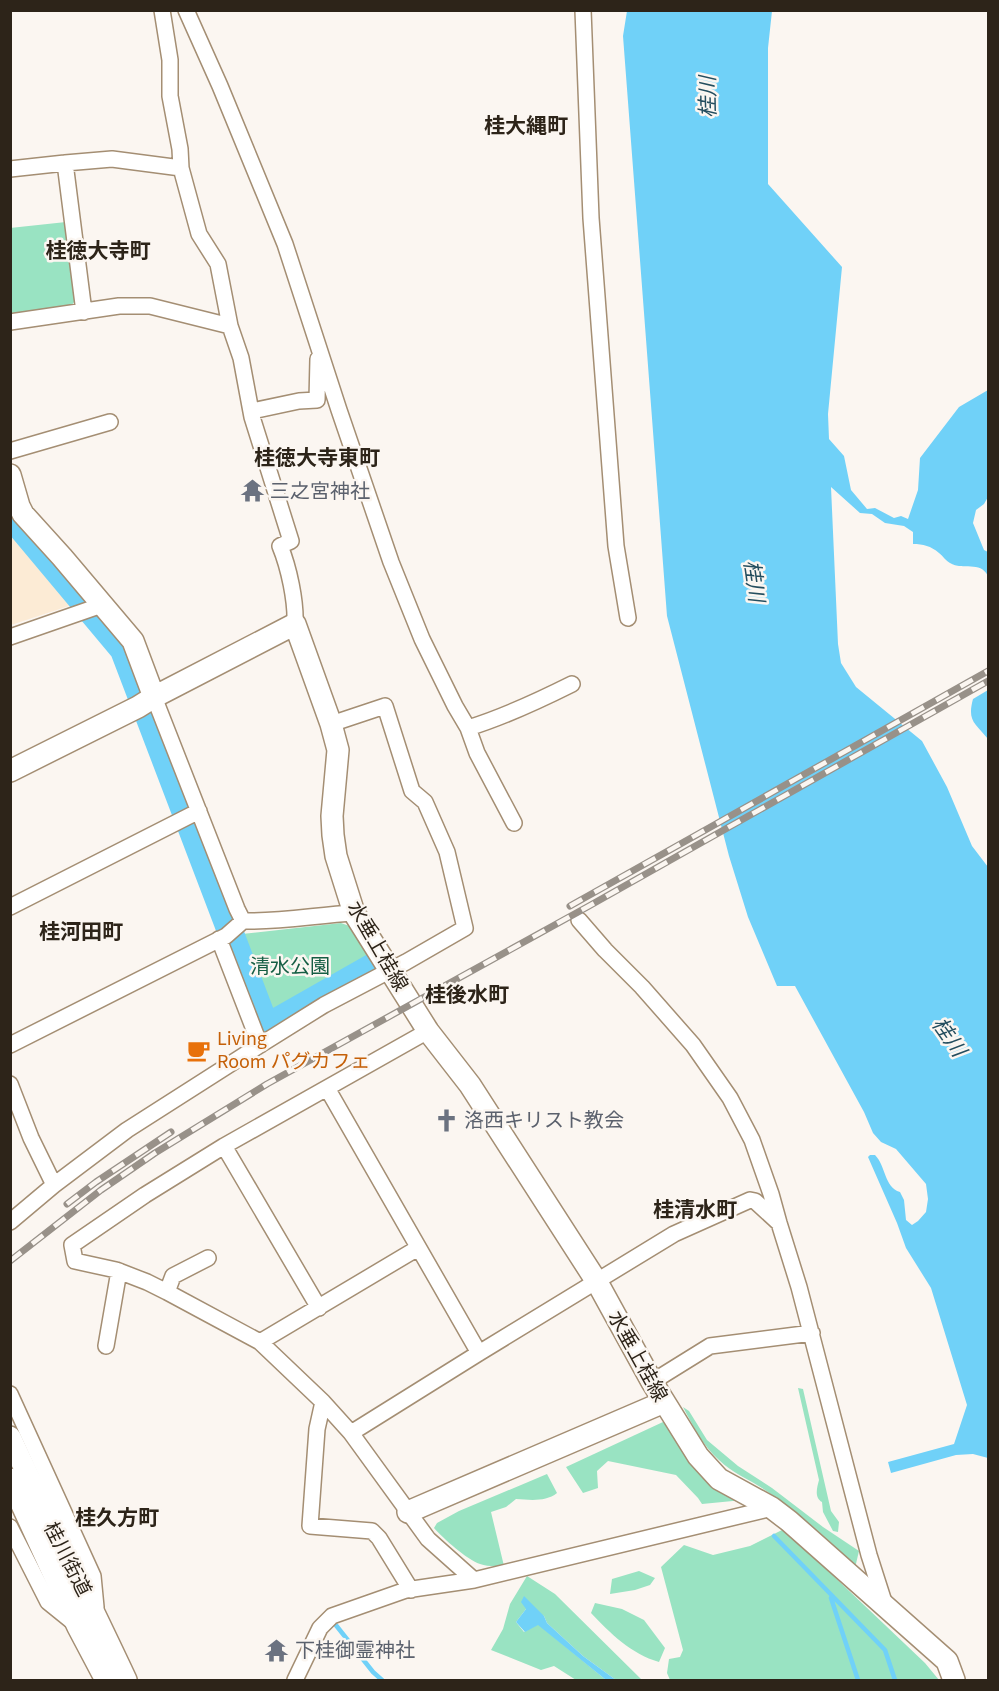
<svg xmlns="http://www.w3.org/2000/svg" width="999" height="1691" font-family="'Source Sans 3','Noto Sans JP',sans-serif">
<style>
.built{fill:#fcebd5}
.green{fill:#99e3c2}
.water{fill:#70d1f8}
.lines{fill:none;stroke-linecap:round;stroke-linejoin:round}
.stream{stroke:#70d1f8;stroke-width:4.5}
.river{stroke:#70d1f8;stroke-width:26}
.street-casing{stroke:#a48e73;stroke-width:18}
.secondary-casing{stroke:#a48e73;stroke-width:24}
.street{stroke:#fff;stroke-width:15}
.secondary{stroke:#fff;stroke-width:21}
.rail-casing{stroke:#989189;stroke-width:7}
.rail{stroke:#fbf6f1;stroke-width:4.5;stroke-dasharray:14;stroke-linecap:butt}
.labels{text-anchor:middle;stroke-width:5;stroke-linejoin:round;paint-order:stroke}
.worship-label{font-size:20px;fill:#5b616d;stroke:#fbf6f1;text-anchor:start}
.street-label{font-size:20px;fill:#2d2419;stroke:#fbf6f1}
.park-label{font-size:20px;fill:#155e44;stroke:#fbf6f1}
.food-label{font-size:20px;fill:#c56008;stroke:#fbf6f1;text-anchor:start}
.water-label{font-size:21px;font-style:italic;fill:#244e5f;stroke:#fbf6f1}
.neighbourhood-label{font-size:21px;font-weight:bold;fill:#2d2419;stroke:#fbf6f1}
</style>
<rect width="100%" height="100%" fill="#fbf6f1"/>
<path class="built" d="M10,525H11L78,603L11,625Z"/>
<path class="green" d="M66,222L76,299L70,308L11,315L10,228Z
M341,923L355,928L374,960L270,1019L237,938L242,934Z
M798,1388L803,1389L831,1511L839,1522L838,1532L833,1531L823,1512L822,1502C814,1497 817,1488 819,1480Z
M683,1407L689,1411L707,1440L738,1466L772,1488L823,1527L859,1551L855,1568C828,1543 801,1518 772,1495C756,1482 734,1475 719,1460C703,1446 693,1426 683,1407Z
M663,1422L674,1425L743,1500L702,1504L698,1498L676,1475L608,1461L597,1471L598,1488L583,1493L566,1467Z
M547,1474L557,1493C546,1502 530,1500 516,1499L506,1507L491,1512L504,1566C496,1566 488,1567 480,1564C466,1559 444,1539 434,1528L437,1523L459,1511Z
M784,1529L925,1663L939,1680H670L667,1673L669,1659L680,1657L683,1650L661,1567L684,1545L713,1555L750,1546Z
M639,1571L655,1578L650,1585L635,1590L610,1594L612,1579Z
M527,1576L555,1594L642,1680H616L583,1656L547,1623L544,1616L526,1609L516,1622L524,1632L538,1624L606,1680H576L554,1666L541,1670L491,1650L503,1629L510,1604Z
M595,1603L622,1609L644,1620L665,1648L659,1662C631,1654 610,1633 591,1613Z"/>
<path class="water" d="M627,11H772L768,48V184L842,267L828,414L829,439L844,456L851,490L867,509L875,508L894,518L901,516L908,519L918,490L920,458L959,407L988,390V497L984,504L976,510L973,523L984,550L988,552V576C980,560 963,571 950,563C946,561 943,556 939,553C931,546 923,544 913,544V532L904,526L885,523L872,514L860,513L831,487L838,644L841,663L856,687L922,741L947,787L972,846L988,867V1458L973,1454L956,1455L891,1473L888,1462L954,1444L967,1405L931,1288L906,1248L897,1223L868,1157L870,1155H875C886,1166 884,1187 900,1192L904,1200L906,1220L912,1225L918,1221L926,1212L928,1199L926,1184L896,1149L881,1142L873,1133L864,1112L795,986H777L748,917L729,856L667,616L623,36Z
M988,690V739C975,723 967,721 973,699Z
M524,1596L544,1616L547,1623L583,1656L616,1680H606L538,1625L525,1632L516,1622L526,1609L521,1602Z"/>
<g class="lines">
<path class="stream" d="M774,1536L885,1650L895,1680
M831,1598L858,1680
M335,1624L373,1672L382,1680"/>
<path class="river" d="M10,515L123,650L265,1023L271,1024L373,966"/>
<defs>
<path id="street" d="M162,10L170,60V96L180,149L181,168L199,234L218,264L230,326L241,358L252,417L291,541L280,546C289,568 296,601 295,624
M186,10L220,86L285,244L339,410L391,562L422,639L455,706L468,728L477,753L514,823
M583,10L591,218L616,546L628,618
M65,163L84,312
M10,169L65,163L112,159L181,168
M10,322L119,306H150L230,326
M252,411L299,401L317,400L318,359
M10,451L110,422
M10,637L102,605
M154,697L237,909L243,921C280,922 317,915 354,913
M468,728C504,717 538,701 572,684
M10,907L199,811
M579,920L605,950L642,987L693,1045L730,1098L752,1140L771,1194L779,1223L799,1287L869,1555L885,1605
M219,939L260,1045
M428,1031L224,1146L145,1195L72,1245L75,1261L116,1270L147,1282L167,1292L260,1342L323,1402L351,1433L428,1539L474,1580
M10,1045L226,936L243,921
M10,1084L31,1138L54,1185
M327,1088L479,1353
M224,1146L319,1308
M10,1222L54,1185L127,1130L260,1045L324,1005L406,962L465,928L447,852L425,802L412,791L385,706L331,724
M167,1292L173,1276L208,1258
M260,1342L418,1248
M106,1346L119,1271
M652,1382L710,1346L812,1333
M10,1394L93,1576L96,1607
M323,1402L317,1429L310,1526L372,1531L379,1538L411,1590
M351,1433L479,1353L674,1234L750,1200L755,1201L779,1223
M10,1527L48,1602L74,1623
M295,1680L320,1628L332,1616L406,1590L474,1580L772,1508"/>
<path id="secondary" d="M10,475L19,506L23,514L62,557L133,641L154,697
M10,771L138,707L154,697L295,624L331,724L338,750L332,816L333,835L336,856L354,913L428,1031L470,1085L597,1282L652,1382L698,1456L719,1479L772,1508L789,1521L947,1661L954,1680
M10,1437C48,1519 88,1599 126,1680
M10,1479L78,1627L106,1680
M408,1512L664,1402"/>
</defs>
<use href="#street" class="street-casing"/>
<use href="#secondary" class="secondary-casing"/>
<use href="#street" class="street"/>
<use href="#secondary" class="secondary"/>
<defs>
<path id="rail" d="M570,906L988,671
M67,1204L96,1182L171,1132
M10,1261L101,1190L155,1153L267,1084L589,906L988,681"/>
</defs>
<use href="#rail" class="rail-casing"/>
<use href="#rail" class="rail"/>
</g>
<defs>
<symbol id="temple-bare" viewBox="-9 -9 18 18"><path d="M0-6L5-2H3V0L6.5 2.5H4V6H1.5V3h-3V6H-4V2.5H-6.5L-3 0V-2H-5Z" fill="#6b7280" stroke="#fbf6f1" stroke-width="2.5" paint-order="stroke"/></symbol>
<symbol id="cafe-bare" viewBox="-9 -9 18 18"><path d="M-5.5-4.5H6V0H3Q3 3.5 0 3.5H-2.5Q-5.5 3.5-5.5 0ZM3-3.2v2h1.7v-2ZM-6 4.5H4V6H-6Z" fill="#e8710a" stroke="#fbf6f1" stroke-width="2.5" paint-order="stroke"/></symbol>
<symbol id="church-bare" viewBox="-9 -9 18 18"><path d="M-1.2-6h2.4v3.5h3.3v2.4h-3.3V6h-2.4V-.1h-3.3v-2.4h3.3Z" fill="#6b7280" stroke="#fbf6f1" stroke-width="2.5" paint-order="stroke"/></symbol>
</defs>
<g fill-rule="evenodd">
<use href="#temple-bare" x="236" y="474" width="33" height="33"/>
<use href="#cafe-bare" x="182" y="1034" width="33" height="33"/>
<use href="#church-bare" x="430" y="1104" width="33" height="33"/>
<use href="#temple-bare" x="260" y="1634" width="33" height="33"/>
</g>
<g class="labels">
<g class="worship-label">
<text x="270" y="498">三之宮神社</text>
<text x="464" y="1127">洛西キリスト教会</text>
<text x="295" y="1657">下桂御霊神社</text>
</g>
<g class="street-label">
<text transform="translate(378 946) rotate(60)" y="7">水垂上桂線</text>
<text transform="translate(638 1356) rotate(61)" y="7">水垂上桂線</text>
<text transform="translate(68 1559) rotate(63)" y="7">桂川街道</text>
</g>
<g class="park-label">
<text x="290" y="973">清水公園</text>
</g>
<g class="food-label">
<text x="217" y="1045">Living<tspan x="217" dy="23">Room パグカフェ</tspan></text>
</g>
<g class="water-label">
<text transform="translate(708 97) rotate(-91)" y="7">桂川</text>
<text transform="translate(754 581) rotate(82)" y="7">桂川</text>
<text transform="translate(949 1037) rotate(55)" y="7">桂川</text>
</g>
<g class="neighbourhood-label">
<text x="526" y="133">桂大縄町</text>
<text x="98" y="258">桂徳大寺町</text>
<text x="317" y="465">桂徳大寺東町</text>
<text x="81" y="939">桂河田町</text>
<text x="467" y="1002">桂後水町</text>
<text x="695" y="1217">桂清水町</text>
<text x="117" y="1525">桂久方町</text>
</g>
</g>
<rect width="999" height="1691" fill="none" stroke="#2d2419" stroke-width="24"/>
</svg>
